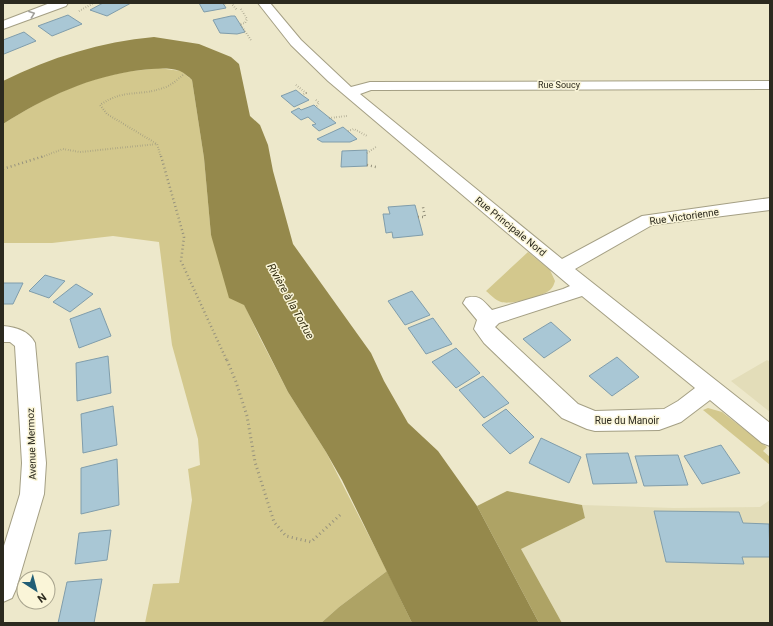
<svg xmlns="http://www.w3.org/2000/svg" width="773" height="626" font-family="Roboto,sans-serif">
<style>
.built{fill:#e3ddb9}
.green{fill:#d3c88d}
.forest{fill:#aea365}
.water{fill:#95894c}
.building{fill:#a9c7d5;stroke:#809dab}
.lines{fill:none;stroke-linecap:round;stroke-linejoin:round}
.minor-casing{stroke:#a49f84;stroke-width:2}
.path-far2{stroke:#96927d;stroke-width:2;stroke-dasharray:0.5 2;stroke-linecap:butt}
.path-far1{stroke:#96927d;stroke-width:2.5;stroke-dasharray:1 3;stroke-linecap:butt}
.path{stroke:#96927d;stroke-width:3;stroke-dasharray:1 3.5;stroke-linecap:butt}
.minor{fill:#fff;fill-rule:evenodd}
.oneway{stroke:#a09f9a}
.labels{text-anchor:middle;stroke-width:3;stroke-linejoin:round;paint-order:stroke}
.far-street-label{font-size:9px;fill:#2c2a1f;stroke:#faf5d8}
.street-label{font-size:10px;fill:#2c2a1f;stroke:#faf5d8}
.water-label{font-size:11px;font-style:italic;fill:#312c0f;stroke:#faf5d8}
</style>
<rect width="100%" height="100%" fill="#ede8cb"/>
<path class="built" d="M767,360L770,362V412L731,381Z
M770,500V623H562L521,549L585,518L582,505L674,508L760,507Z"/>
<path class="green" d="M158,68L181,71L192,80L204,158L211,235L260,338L288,392L326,452L387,571L339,607L321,623H145L153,584L179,583L192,500L188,469L200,465L198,439L172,345L159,242L113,236L52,243H3V124C39,101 78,81 121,73C133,70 146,70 158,68Z
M528,252L550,270L555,281C554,284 553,287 551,289C543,297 511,305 501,302C495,300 491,295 486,291Z
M708,408L722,412L767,447L763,451L770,457V465L703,410Z"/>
<path class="forest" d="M507,491L582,505L585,518L521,549L562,623H539L477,506Z
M387,571L412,623H321L339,607Z"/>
<path class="water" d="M154,37L199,44L231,57L239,64L250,116L260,125L268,145L273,171L293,244L371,353L384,381L408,423L438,451L477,506L539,623H412L342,480L326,452L288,392L244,305L229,298L211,235L204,158L192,80C189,77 184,73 180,71C168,67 153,69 141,70C91,76 45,97 3,124V81C51,57 101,42 154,37Z"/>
<path class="building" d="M103,3H131L107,16L90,10Z
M199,3H223L226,8L204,12Z
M68,15L82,24L52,36L38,26Z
M231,16H235L245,32L237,34L220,33L213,20Z
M24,32L36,41L4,54L3,53V40Z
M296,90L302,95L309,100L294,107L281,96Z
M314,105L316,107L336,123L319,131L312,125L316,124L308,117L301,120L291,112L299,108L301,110Z
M343,127L357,139L350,142H322L317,139Z
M367,150V166L341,167L342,151Z
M415,205L423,235L393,238L392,232L386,233L383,214H390L388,207Z
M45,275L65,281L49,298L29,291Z
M3,283H23L13,304H3Z
M76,284L93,294L70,312L53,302Z
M412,291L430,315L405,325L388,301Z
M100,308L111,336L79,348L70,319Z
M433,318L452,344L426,354L408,328Z
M551,322L571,340L544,358L523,339Z
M456,348L480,373L456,388L432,362Z
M108,356L111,393L77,401L76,363Z
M617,357L639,377L612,396L589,376Z
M483,376L509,403L484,418L459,390Z
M113,406L117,445L83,453L81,414Z
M506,409L534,437L510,454L482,425Z
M541,438L581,457L569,483L529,463Z
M721,445L740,473L702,484L684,456Z
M628,453L637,483L593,484L586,454Z
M678,455L688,485L644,486L635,456Z
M117,459L119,505L81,514V468Z
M654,511L739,512L743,523L769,524L770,557H742L744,564L666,562Z
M111,530L107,560L75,564L79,533Z
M102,579L94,623H58L67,582Z"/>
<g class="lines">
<defs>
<path id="minor" d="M50,3H68L66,6L3,29V21Z
M258,3H270L301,40L351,87L370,82L770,81V89L371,90L360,94L562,259L642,216L770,198V210L652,225L575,269L770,423V446L762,443L710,400L681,422L659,430L595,431L587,429L562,418L484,343L474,329L477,320L463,303L466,298C480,294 483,301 492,310L563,289L570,286L328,81L291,45ZM582,296L695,388L678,401L664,409L595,411L578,404L495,327L499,323Z
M3,326C16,327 29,331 35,343L46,463L44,494L16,589L12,598L3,602V549L20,494L22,463L15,346L10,342H3Z"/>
</defs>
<use href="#minor" class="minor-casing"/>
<path class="path-far2" d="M99,3L101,4
M231,3L237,10
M223,4L228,3
M241,9L247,19L245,23L240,24L251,40
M79,11L94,3
M296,85L306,93L302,95
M316,100L319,103L316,107
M329,118L347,116
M348,131L354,129L367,136
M367,153L376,147
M42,157L63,149L80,152L157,144
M161,157L157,144L107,114L100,105C125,88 138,97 163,88C171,86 178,79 184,74"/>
<path class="path-far1" d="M161,156L184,237L181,261L227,361
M367,165L376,167
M3,169L44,156
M418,217H425L423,207"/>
<path class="path" d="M227,360L236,382L247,416L255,462L274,522L286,536L311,542L340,515"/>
<use href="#minor" class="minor"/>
</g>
<defs><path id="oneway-chevron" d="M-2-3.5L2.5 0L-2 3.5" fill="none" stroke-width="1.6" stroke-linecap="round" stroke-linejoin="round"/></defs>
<use class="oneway" href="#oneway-chevron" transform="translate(32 14) rotate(-20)"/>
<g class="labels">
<g class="far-street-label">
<text x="559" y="88">Rue Soucy</text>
</g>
<g class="street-label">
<text transform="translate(684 216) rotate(-8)" y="4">Rue Victorienne</text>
<text transform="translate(511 226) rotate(39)" y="4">Rue Principale Nord</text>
<text x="627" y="424">Rue du Manoir</text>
<text transform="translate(31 444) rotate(-92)" y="4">Avenue Mermoz</text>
</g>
<g class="water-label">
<text transform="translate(291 301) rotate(61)" y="4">Rivière à la Tortue</text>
</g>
</g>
<rect width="773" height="626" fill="none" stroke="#2c2a1f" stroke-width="8"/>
<g transform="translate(36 590) rotate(144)"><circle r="19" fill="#faf5d8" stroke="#a8a48e"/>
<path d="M0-3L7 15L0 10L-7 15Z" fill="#215d75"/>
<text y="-6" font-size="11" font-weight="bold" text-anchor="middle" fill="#2c2a1f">N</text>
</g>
</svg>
